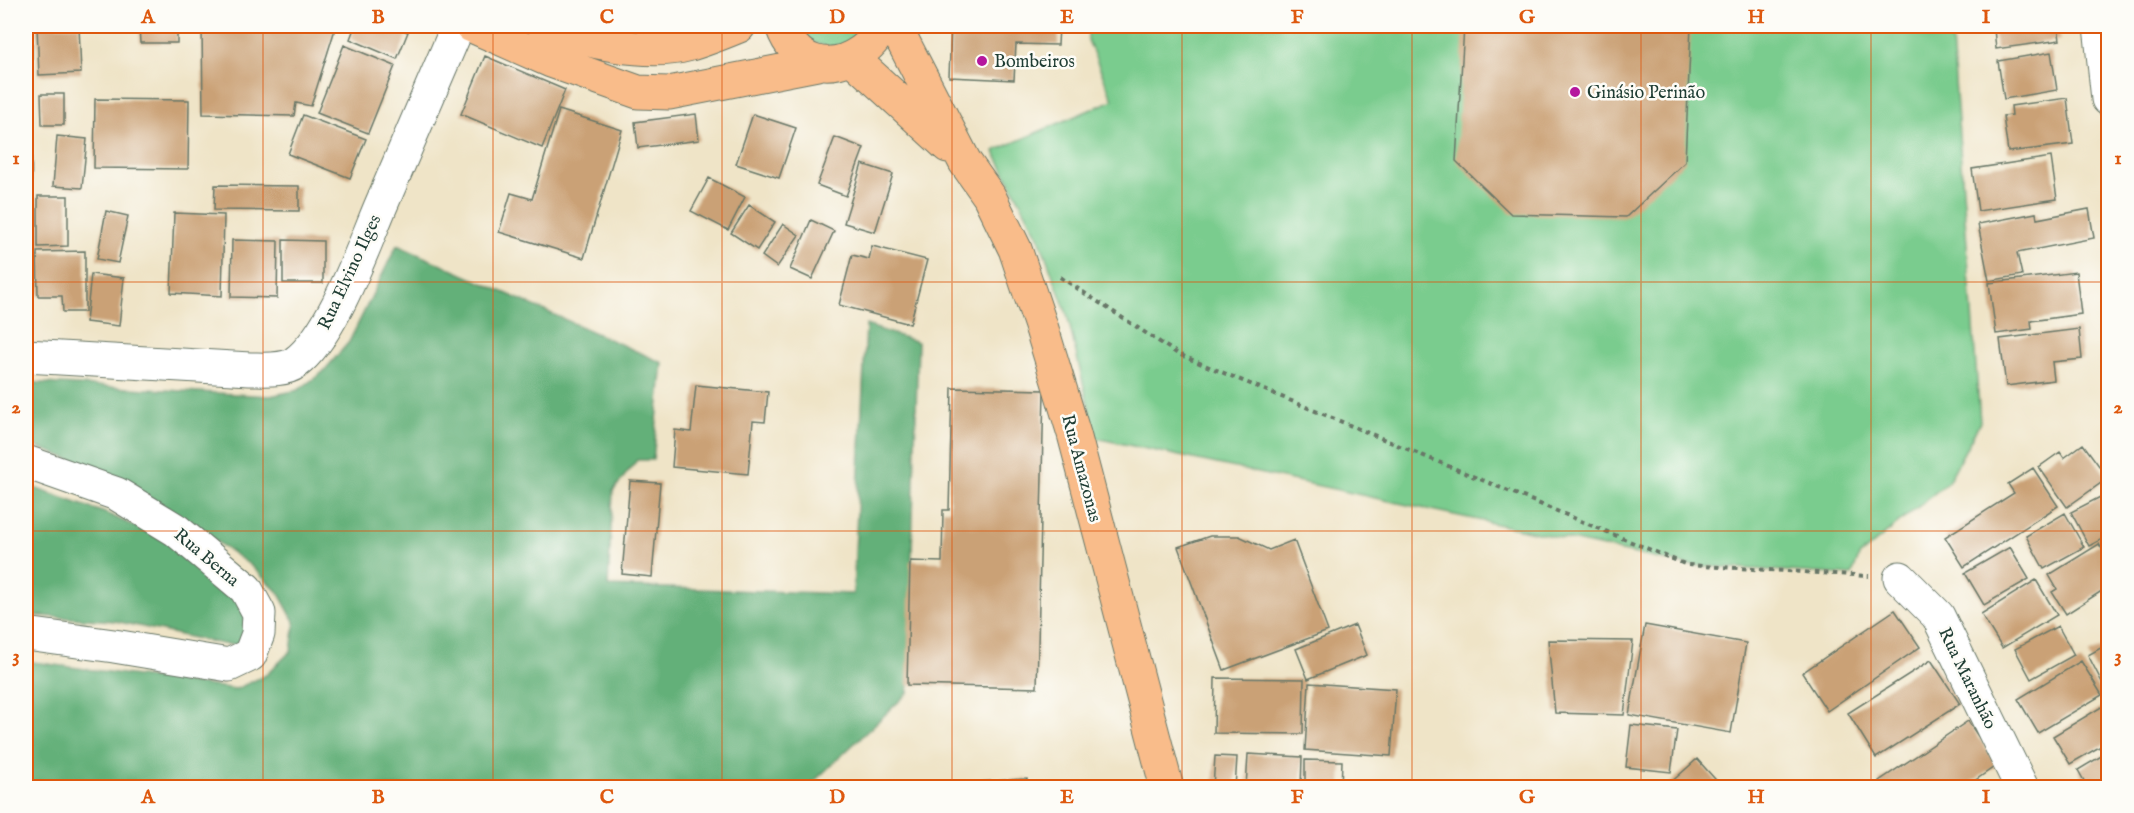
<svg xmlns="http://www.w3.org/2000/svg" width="2134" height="813" font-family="'IM FELL English',serif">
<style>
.green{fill:#7acc8e;stroke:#4c8461;stroke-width:1.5}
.forest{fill:#63b079;stroke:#417656;stroke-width:1.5}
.building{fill:#caa176}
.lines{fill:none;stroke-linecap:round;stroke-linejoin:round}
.minor-casing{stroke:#687767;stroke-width:35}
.major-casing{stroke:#687767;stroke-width:35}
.path{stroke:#687767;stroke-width:4;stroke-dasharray:4.5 4.5;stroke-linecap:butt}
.minor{stroke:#fff;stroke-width:33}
.major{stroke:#f9bc8a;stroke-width:33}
.grid{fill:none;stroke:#de580e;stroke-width:1.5;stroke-opacity:0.55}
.poi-dot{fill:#b5179e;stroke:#fdfcf7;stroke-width:2}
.labels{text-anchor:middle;stroke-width:5;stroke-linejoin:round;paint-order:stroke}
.poi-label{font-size:18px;fill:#1f3d34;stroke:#fdfcf7;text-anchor:start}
.street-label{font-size:18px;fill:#1f3d34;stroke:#fdfcf7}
.neatline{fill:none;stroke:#de580e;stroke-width:2}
.grid-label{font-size:20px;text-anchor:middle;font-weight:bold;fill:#de580e}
</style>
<rect width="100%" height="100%" fill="#fdfcf7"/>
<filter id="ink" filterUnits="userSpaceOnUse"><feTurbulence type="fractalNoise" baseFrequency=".0167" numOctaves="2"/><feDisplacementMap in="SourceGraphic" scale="12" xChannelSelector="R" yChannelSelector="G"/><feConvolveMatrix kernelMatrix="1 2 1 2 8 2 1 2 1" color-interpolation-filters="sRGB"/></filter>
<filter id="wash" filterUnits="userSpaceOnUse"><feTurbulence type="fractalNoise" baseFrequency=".008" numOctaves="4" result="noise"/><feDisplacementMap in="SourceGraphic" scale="24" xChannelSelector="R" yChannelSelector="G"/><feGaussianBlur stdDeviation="1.35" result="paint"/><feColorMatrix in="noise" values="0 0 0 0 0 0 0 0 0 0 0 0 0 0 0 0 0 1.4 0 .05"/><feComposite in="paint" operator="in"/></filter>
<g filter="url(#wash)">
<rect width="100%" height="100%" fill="#efe4c7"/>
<path class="green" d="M800,26H865L845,47C826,47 808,47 800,26Z
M1088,26H1951L1980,422L1948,482L1859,556L1852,575L1687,565L1096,438L1067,314L1039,238L994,151L1113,100L1088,40Z"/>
<path class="forest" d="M397,245L663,363L653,460H637L613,491L608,586L853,594L866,325L918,342L908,693L808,787H29L26,785V661L236,689L266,675L291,651L295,623L278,592L250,565L175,513L107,473L26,443V382L270,396L298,390L323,372L349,342Z
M26,485L108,514L172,544L237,599L249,618L242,645L222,644L115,621L26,615Z"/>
<g id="blocks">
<path class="building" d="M26,26H32L31,288H26Z
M37,26H79L81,73L39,75Z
M139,26H177V43H140Z
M202,26H336L311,106L296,103L294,116L203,114Z
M355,26H392L408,32L397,59L350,39Z
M951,26H1059L1058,45L1016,44L1014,80L949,77Z
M1464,26H1691L1685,162L1626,217L1511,214L1456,161Z
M2005,26H2058L2060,40L1996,49L1994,29L2005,28Z
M344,45L395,66L368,133L317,113Z
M2051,52L2057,90L2004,99L1998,61Z
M485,56L565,90L542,148L461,114Z
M41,94H64V125H42Z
M2067,98L2073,144L2008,152L2003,116L2012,115L2011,106Z
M95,99L189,100L188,169L94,168Z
M559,110L622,130L584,258L499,232L511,193L532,199Z
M696,114L699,140L638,148L635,122Z
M753,114L796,128L779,178L736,164Z
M303,115L366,139L350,178L288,154Z
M57,136L87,139L82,188L53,186Z
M835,137L864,148L846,196L817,185Z
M2051,157L2057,199L1978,211L1972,169Z
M862,164L893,174L875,232L844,223Z
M709,178L745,197L728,230L691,211Z
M215,185L299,186V211L214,210Z
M38,196H68V246L38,247Z
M749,205L775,222L757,250L731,233Z
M2089,209L2094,238L2017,253L2022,275L1989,281L1978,224L2036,213L2037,219Z
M106,211L128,216L118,263L97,259Z
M174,213L224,215L222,296L171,293Z
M811,220L834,231L812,279L790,269Z
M783,224L799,235L777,267L762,256Z
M232,240L278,241L277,298L231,297Z
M283,240L323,241V283H283Z
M872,246L927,260L910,324L839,305L852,255L869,259Z
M85,251V312H63L62,296H38L37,252Z
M2076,272L2081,314L2031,321L2032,329L1996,334L1989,283Z
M91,274L124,278L119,326L86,322Z
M2079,329L2082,359L2052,362L2054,380L2006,386L2000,339Z
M696,385L768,392L765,422L753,421L748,474L672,467L675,430L691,432Z
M952,388L1044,390L1037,688L907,685L910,561L942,562L943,510H949Z
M2083,444L2108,478L2067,507L2039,467L2060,452L2064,458Z
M2033,468L2058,506L1964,567L1945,537L2014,493L2008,484Z
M630,481L660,483L652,577L622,574Z
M2108,493V536L2089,546L2071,512Z
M2065,513L2084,547L2044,569L2026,536Z
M1210,536H1239L1269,550L1294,540L1328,631L1224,670L1178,547Z
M2099,544L2108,559V587L2066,614L2052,592L2057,589L2049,575Z
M2010,547L2029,579L1984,605L1965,573Z
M2036,580L2057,615L2002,648L1981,614Z
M1895,610L1920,647L1827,711L1802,673Z
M1355,625L1367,655L1308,679L1296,649Z
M1645,625L1746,643L1731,733L1629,715Z
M2058,626L2074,655L2031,679L2015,649Z
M1548,640L1633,641L1624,715L1555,713Z
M2108,644V694L2088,655Z
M1931,660L1960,704L1876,758L1848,713Z
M2081,661L2102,695L2038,733L2018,699Z
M1215,678L1304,679L1303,734L1214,733Z
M1309,683L1396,689L1391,756L1305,750Z
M2108,703V742L2070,764L2053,736Z
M1968,721L1997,765L1964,788H1884L1879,781Z
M1631,725L1677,730L1671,772L1626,767Z
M2108,752V788H2088L2078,770Z
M1248,754L1302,757L1301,788H1246Z
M1215,756L1237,757L1235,788H1213Z
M1697,759L1723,788H1670L1668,785Z
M1305,760L1342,761L1341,788H1305Z
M1027,779L1028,788H914V786Z"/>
</g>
</g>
<g filter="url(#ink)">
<use href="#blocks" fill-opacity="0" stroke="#687767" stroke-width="1.5"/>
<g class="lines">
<defs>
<path id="minor" d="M2100,26L2108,99
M26,356L250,369C264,369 284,371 295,363C333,335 363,247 382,203C407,144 433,85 458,26
M26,462L117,494L176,530L246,589L259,613L258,634L250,655L229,665L114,646L26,634
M1900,578L1938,616L2022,788"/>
<path id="major" d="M472,26L551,61L638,92L669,93L817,64
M544,26C582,41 647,56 687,45C705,40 722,33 739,26
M782,26C795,64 829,74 862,51C871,44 878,37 881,26
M895,26L965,162L989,196L1015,249L1042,329L1074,434L1167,788
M852,58L948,146"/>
</defs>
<use href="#minor" class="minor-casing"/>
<use href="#major" class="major-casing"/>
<path class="path" d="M1060,277L1178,354L1687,565L1869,576"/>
<use href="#minor" class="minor"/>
<use href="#major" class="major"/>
</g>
</g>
<path class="grid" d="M263,26V788M493,26V788M722,26V788M952,26V788M1182,26V788M1412,26V788M1641,26V788M1871,26V788M26,282H2108M26,531H2108"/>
<g class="poi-dot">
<circle cx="982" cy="61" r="6"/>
<circle cx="1575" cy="92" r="6"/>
</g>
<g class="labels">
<g class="poi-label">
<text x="994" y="67">Bombeiros</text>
<text x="1587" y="98">Ginásio Perinão</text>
</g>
<g class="street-label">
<text transform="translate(349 272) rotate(-65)" y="6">Rua Elvino Ilges</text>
<text transform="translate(1082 468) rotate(75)" y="6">Rua Amazonas</text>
<text transform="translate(207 557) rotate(40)" y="6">Rua Berna</text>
<text transform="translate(1968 678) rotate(64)" y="6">Rua Maranhão</text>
</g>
</g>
<rect width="2134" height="813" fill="none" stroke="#fdfcf7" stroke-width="66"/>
<rect x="33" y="33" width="2068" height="747" class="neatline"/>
<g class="grid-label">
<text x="148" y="23">A</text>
<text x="378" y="23">B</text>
<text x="607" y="23">C</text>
<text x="837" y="23">D</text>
<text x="1067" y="23">E</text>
<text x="1297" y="23">F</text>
<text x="1527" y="23">G</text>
<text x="1756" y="23">H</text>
<text x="1986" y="23">I</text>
<text x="16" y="164">1</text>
<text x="2118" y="164">1</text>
<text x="16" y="413">2</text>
<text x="2118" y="413">2</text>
<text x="16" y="662">3</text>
<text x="2118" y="662">3</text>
<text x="148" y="803">A</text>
<text x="378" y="803">B</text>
<text x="607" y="803">C</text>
<text x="837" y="803">D</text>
<text x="1067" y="803">E</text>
<text x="1297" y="803">F</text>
<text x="1527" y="803">G</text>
<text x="1756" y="803">H</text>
<text x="1986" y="803">I</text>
</g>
</svg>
